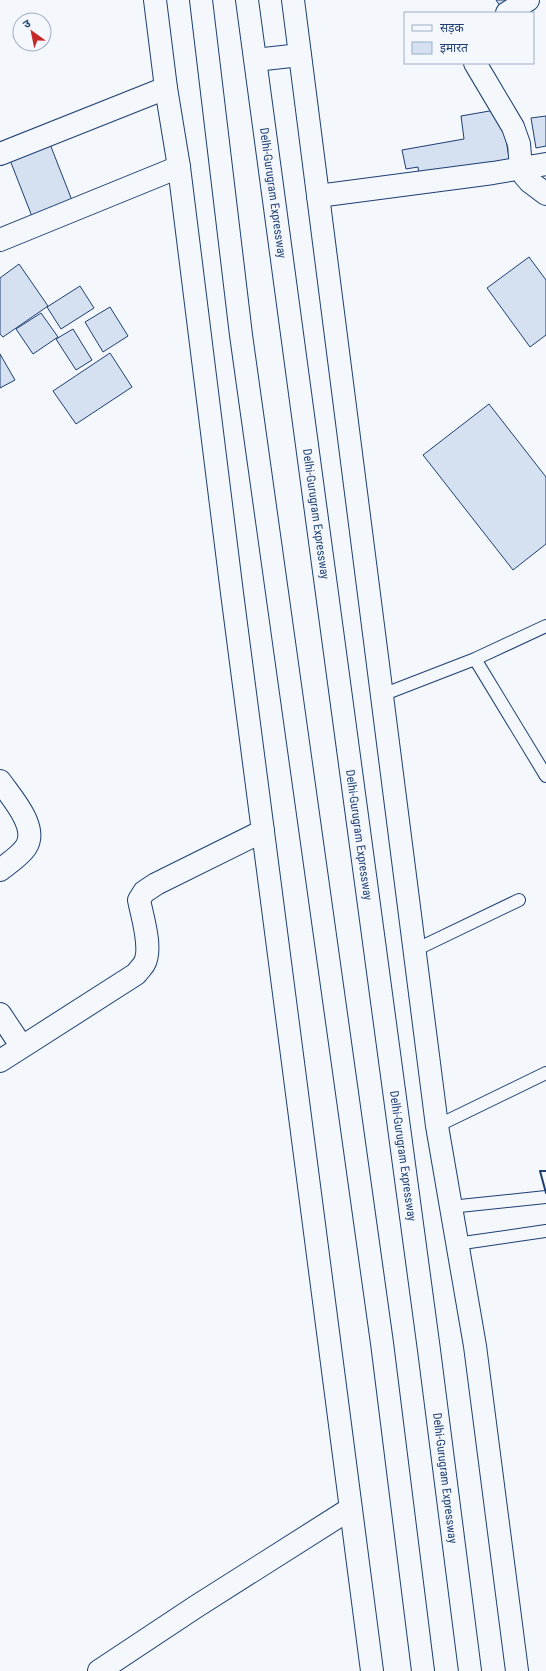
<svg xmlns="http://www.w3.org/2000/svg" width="546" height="1671" font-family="'Roboto Condensed','Noto Sans Devanagari',sans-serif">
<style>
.building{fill:#d5e0f0;stroke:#1d3f73}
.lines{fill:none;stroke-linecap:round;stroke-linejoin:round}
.lane-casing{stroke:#1d3f73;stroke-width:14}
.street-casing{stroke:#1d3f73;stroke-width:24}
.secondary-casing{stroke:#1d3f73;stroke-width:24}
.highway-casing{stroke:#1d3f73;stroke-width:24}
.lane{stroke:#f4f7fb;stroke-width:12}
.street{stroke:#f4f7fb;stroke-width:22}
.secondary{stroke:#f4f7fb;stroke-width:22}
.highway{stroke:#f4f7fb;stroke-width:22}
.wall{stroke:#1d3f73;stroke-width:2}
.labels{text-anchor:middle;stroke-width:3;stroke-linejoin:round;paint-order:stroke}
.street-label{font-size:12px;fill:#1d3f73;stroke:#f4f7fb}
</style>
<rect width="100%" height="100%" fill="#f4f7fb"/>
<path class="building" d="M496,0H509L500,6Z
M501,109L510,164L420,180L418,167L406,169L402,150L464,139L461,116Z
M546,116V146L536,148L531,118Z
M48,139L73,203L33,219L8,155Z
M529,257L546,280V335L530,347L487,288Z
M19,264L48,306L3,337L0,334V278Z
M80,286L94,308L61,329L47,307Z
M110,307L128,336L103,352L85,322Z
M41,313L58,337L33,354L16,329Z
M73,329L92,360L76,370L56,339Z
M110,353L132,387L76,424L53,391Z
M0,354L15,380L0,388Z
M489,404L546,477V544L513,570L423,455Z"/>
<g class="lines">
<defs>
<path id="lane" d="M475,659L546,776
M382,695L475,659L546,626
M415,950L519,900
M437,1126L546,1073
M450,1207L546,1197
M456,1244L546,1231"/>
<path id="street" d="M507,13L528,0
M475,63L513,127L519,144L521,168L524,175L530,182L546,194
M0,154L166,88
M318,196L493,173L546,164
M0,240L179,167
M0,781C11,797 39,827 26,847C20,856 9,863 0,870
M0,1014L22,1047L136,974C139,970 142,967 144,964C153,949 142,916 139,900L144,892L156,884L263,831
M0,1061L22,1047
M99,1671L197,1606L350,1509"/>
<path id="secondary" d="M155,0L166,88L179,167L232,593L372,1671
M293,0L437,1126L475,1346L517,1671"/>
<path id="highway" d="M201,0L241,335L382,1343L423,1671
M247,0L429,1350L470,1671
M255,60L300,55"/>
</defs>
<use href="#lane" class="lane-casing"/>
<use href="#street" class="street-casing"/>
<use href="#secondary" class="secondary-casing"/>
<use href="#highway" class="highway-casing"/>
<use href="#lane" class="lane"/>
<use href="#street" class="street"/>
<use href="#secondary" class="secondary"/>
<use href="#highway" class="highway"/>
<path class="wall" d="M546,1193L540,1171H546"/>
</g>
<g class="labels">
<g class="street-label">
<text transform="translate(273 193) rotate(82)" y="4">Delhi-Gurugram Expressway</text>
<text transform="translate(316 514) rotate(82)" y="4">Delhi-Gurugram Expressway</text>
<text transform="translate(359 835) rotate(82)" y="4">Delhi-Gurugram Expressway</text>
<text transform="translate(403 1156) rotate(82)" y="4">Delhi-Gurugram Expressway</text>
<text transform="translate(445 1478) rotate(83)" y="4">Delhi-Gurugram Expressway</text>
</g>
</g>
<rect x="404" y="12" width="130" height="52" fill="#f4f7fb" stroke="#9eadc5"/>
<rect x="412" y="25" width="20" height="6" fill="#f4f7fb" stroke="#9eadc5"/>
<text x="440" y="32" font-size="12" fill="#1d3f73">सड़क</text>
<rect x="412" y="42" width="20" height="12" fill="#d5e0f0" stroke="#9eadc5"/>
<text x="440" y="52" font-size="12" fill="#1d3f73">इमारत</text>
<g transform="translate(32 32) rotate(327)"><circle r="19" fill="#f4f7fb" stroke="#9eadc5"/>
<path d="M0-3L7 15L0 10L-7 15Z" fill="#c62828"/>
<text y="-6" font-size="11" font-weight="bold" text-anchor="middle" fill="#1d3f73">उ</text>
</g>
</svg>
